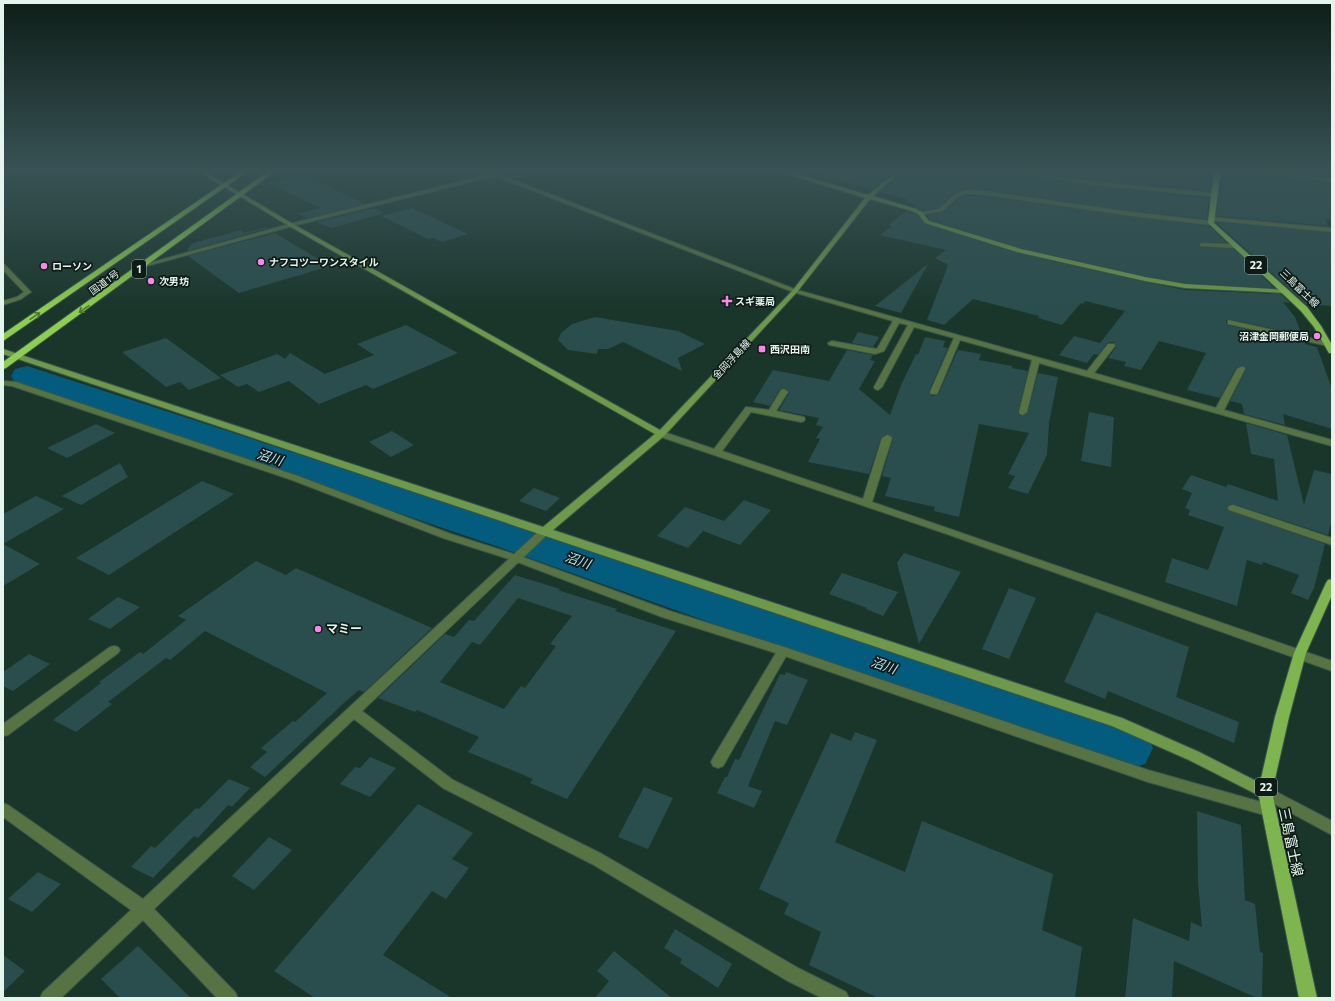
<svg xmlns="http://www.w3.org/2000/svg" width="1335" height="1001" font-family="Commissioner,'Noto Sans JP',sans-serif">
<style>
.lines{fill:none;stroke-linecap:round;stroke-linejoin:round}
.river{fill:#035c7d;fill-rule:evenodd}
.building{fill:#2a4d4e;fill-rule:evenodd}
.lane-casing{stroke:#3a554a;stroke-width:2}
.street-casing{stroke:#3a554a;stroke-width:2}
.secondary-casing{stroke:#3a554a;stroke-width:2}
.primary-casing{stroke:#3a554a;stroke-width:2}
.highway-casing{stroke:#3a554a;stroke-width:2}
.lane{fill:#587343;fill-rule:evenodd}
.street{fill:#587343;fill-rule:evenodd}
.secondary{fill:#6e984a;fill-rule:evenodd}
.primary{fill:#7eb54e;fill-rule:evenodd}
.highway{fill:#8dcf50;fill-rule:evenodd}
.oneway{stroke:#4e7533}
.poi-dot{fill:#f788eb;stroke:#0f1b16;stroke-width:1.5}
.labels{text-anchor:middle;stroke-width:3.5;stroke-linejoin:round;paint-order:stroke}
.far-poi-label{font-size:10px;font-weight:bold;fill:#e4f5ed;stroke:#0f1b16;text-anchor:start}
.far-street-label{font-size:10px;fill:#e4f5ed;stroke:#0f1b16}
.shield{fill:#0f1b16;stroke:#a4b4ac;stroke-width:1}
.shield-label{font-size:11px;font-weight:bold;fill:#e4f5ed}
.poi-label{font-size:12px;font-weight:bold;fill:#e4f5ed;stroke:#0f1b16;text-anchor:start}
.water-label{font-size:13px;font-style:italic;fill:#b7e4fc;stroke:#0f1b16}
.near-street-label{font-size:14px;fill:#e4f5ed;stroke:#0f1b16}
</style>
<rect width="100%" height="100%" fill="#1a362b"/>
<g class="lines">
<path class="river" d="M27,366L523,527L1145,732L1153,748L1145,764L1126,770L1107,764L493,545L15,383L11,376L15,369Z"/>
</g>
<path class="building" d="M822,170H895L872,190L821,175Z
M904,170H1018L1017,172L1021,175L1090,186L1209,198L1207,217L1206,219L1132,211L985,190L965,188L953,194L938,208L922,210L914,207L916,205L905,202L909,200L880,192Z
M1031,170H1195L1212,175L1210,191L1090,180Z
M1222,170H1241L1332,183V220L1325,219L1328,226L1216,216L1219,197L1220,195Z
M1274,170H1332V176Z
M304,175L365,204L307,218L298,214L320,208L269,183Z
M966,196H985L1132,217L1209,226L1226,242H1202L1198,244L1199,247L1234,249L1274,288L1185,283L1145,276L1021,248L930,220L927,215L944,212L959,198Z
M374,208L384,213L332,228L316,222Z
M412,208L468,234L442,242L433,238L428,239L381,216Z
M907,211L917,215L925,224L1017,253L1145,282L1185,290L1281,294L1290,303L1283,302L1295,317L1302,335L1228,319L1226,320L1227,325L1305,342V344L1317,347L1332,389V429L1283,414L1285,425L1244,414L1242,404L1230,401L1246,370L1244,366L1236,368L1220,398L1187,390L1206,353L1159,341L1141,370L1124,366L1126,362L1108,358L1116,347L1114,342L1107,343L1098,355L1094,354L1087,363L1059,355L1074,336L1100,343L1125,311L1085,301L1083,304L1081,303L1062,325L1038,318L1039,316L973,299L944,325L927,320L948,265L935,258L946,250L880,235L892,226L888,225Z
M1216,222L1332,233V306L1306,304Z
M265,227L268,228L188,251V248L193,243L241,230L244,233Z
M275,233L330,266L239,293L188,256Z
M928,264L901,313L875,306Z
M595,317L678,331L705,344L678,358L682,371L623,342L608,349H598L597,354L568,350L558,340L561,333L572,324Z
M406,325L458,353L373,389L366,385L319,404L289,381L259,392L247,384L238,387L220,375L277,354L285,359L290,353L325,374L374,355L357,344Z
M858,332L879,337L873,347L852,343Z
M925,337L945,341L943,347L948,348L929,391L931,396L938,395L958,350L981,354L979,360L1012,366V368L1028,371L1018,412L1019,415L1023,416L1028,412L1038,373L1058,377L1049,423L1047,455L1028,494L1008,488L1015,476L1008,474L1029,433L979,424L959,517L934,511L935,507L885,496L891,478L882,476L893,438L890,435L886,434L881,438L869,474L808,462L820,439L816,438L823,427L816,425L819,418L779,410L789,393L785,388L780,389L770,406L753,402L773,370L829,381L847,350L873,355L870,360L875,361L859,389L890,415L901,385L916,354L918,355Z
M166,338L221,378L189,390L180,382L166,387L122,352Z
M1089,412L1114,417L1111,467L1081,461Z
M1246,423L1287,435L1304,505L1314,470L1332,474V520L1328,535L1233,504L1229,505L1227,507L1229,511L1325,544L1314,588L1308,600L1291,593L1299,575L1263,562L1262,565L1247,560L1237,606L1165,582L1172,558L1208,570L1224,527L1188,515L1190,510L1185,508L1192,493L1182,489L1191,475L1226,487L1228,484L1278,501L1274,459L1251,454Z
M96,424L115,433L67,458L47,448Z
M392,431L414,445L391,457L369,442Z
M120,463L128,477L81,505L62,496Z
M202,481L234,494L109,575L76,558Z
M534,488L560,498L546,511L519,501Z
M36,496L64,509L3,544V514Z
M744,500L771,510L740,545L703,531L688,548L657,536L685,507L724,521Z
M3,544L40,564L3,586Z
M904,553L961,572L919,644L897,563Z
M256,561L286,575L296,568L432,628L364,692L359,690L345,702L265,777L250,767L267,752L261,748L293,721L295,722L327,693L205,631L170,660L166,658L108,702L112,704L76,732L53,720L101,683L99,682L140,652L143,654L186,620L178,616Z
M842,573L898,592L883,616L866,609L867,608L829,594Z
M515,575L560,589L558,590L617,609L615,611L676,631L567,799L530,783L533,779L468,752L479,737L417,710L415,712L378,698L445,634L454,637L469,620L474,621ZM518,598L572,616L550,644L556,646L525,688L521,686L504,709L440,682L472,642L480,645Z
M1009,588L1036,598L1009,659L982,649Z
M118,597L140,607L110,629L88,619Z
M1096,612L1189,647L1176,697L1239,722L1234,743L1108,691L1105,699L1064,682Z
M29,654L50,664L13,691L3,686V672Z
M786,672L808,680L787,725L775,721L748,786L762,791L754,808L717,793L725,777H727L735,759L739,760L780,674L785,675Z
M855,732L877,740L835,842L905,872L922,821L1053,874L1042,930L1082,947L1075,998H878L809,965L821,932L784,914L789,903L759,889L831,733L851,741Z
M370,757L396,768L370,797L340,784L355,767L360,768Z
M229,779L250,788L232,807L228,805L198,838L194,836L153,878L131,867L151,846L155,848L196,808L199,809Z
M644,787L673,798L648,849L618,837Z
M418,804L473,833L452,859L469,868L446,899L432,891L383,955L452,998H315L274,971Z
M1197,811L1241,825L1245,900L1255,904L1260,952L1263,953L1262,998H1257L1174,961L1172,998H1125L1133,918L1189,941L1191,922L1202,927L1198,882Z
M269,837L292,850L254,890L232,876Z
M38,872L61,884L32,912L8,899Z
M675,929L732,964L718,988L680,963L682,959L664,948Z
M138,946L191,998H120L101,979Z
M614,951L652,982L672,998H595L609,981L597,971Z
M3,955L25,971L3,992Z"/>
<g class="lines">
<defs>
<path id="lane" d="M3,381L16,382L298,476L451,534L520,556L670,611L787,648L1148,770L1268,804L1273,806L1275,810L1273,814L1268,816L1148,782L779,654L662,617L512,560L443,538L292,480L12,386L3,385Z"/>
<path id="street" d="M481,170H488L797,290L1087,371L1108,344H1114L1115,346L1094,373L1216,408L1237,369L1241,367H1244L1245,369L1224,410L1332,440V446L1039,363L1027,412L1023,415L1020,414L1019,412L1032,360L960,340L938,392L937,394H931L930,392L954,338L914,327L882,387L878,390L875,389L874,387L908,325L899,323L884,351L875,354L829,345L828,343L832,341L877,349L893,321L793,292L495,176L293,226L147,266L142,265L289,224L490,174Z
M1020,170L1090,181L1216,193L1219,195L1216,197L1090,185L1021,174L1018,172Z
M1196,170H1209L1220,173L1217,175Z
M1242,170H1259L1332,178V182Z
M965,190L985,191L1132,212L1211,221L1214,223L1211,225L1132,216L985,195L966,194L958,197L943,211L920,215L917,213L939,209L954,195Z
M1210,217L1332,228V232L1208,220V218Z
M1202,243L1234,244L1237,246L1234,248L1200,246V244Z
M3,264L5,265L31,292L21,299L3,305V301L17,297L24,292L3,270Z
M1228,320L1328,342L1332,344L1328,346L1228,324Z
M784,389L788,392L776,411L804,417L805,419L804,421L801,422L751,412L722,451L863,499L882,438L887,435L890,436L892,438L872,502L1332,661V671L944,533L658,436L656,434L661,431L664,432L714,449L746,407L769,410L781,390Z
M1233,505L1332,538V545L1229,510L1228,508L1229,506Z
M544,529L549,532L548,534L362,711L453,780L602,854L798,968L846,992L849,998H822L786,980L592,864L443,788L354,719L154,909L235,992L238,998H217L143,920L61,998H40L43,992L131,910L3,817V803L8,805L143,899L540,530Z
M114,646L118,647L120,650L118,653L8,735L3,736V724L110,647Z
M783,647L787,648L789,651L723,766L718,768L713,766L711,762L713,758L779,648Z
M1265,786L1332,821V835L1260,796L1258,792L1260,788Z"/>
<path id="secondary" d="M196,170H202L293,224L660,430L793,290L865,198L775,170H783L868,195L898,170H903L873,196L916,209L922,212L929,221L1021,249L1145,277L1185,284L1287,290L1288,291L1285,293L1185,288L1145,281L1017,252L925,223L918,214L912,211L870,199L797,292L664,436L553,530L1122,718L1199,752L1270,788L1272,792L1270,796L1265,798L1260,796L1189,760L1112,726L3,354V349L543,527L655,434L289,226Z"/>
<path id="primary" d="M1214,170H1220V177L1214,223L1307,307L1321,326L1332,345V353H1329L1314,327L1301,311L1208,223Z
M1332,579V595L1306,653L1289,717L1272,792L1317,998H1299L1258,792L1275,717L1294,653L1326,583L1328,580Z"/>
<path id="highway" d="M243,170H250L3,341V334Z
M270,170H277L6,368L3,369V362Z"/>
</defs>
<use href="#lane" class="lane-casing"/>
<use href="#street" class="street-casing"/>
<use href="#secondary" class="secondary-casing"/>
<use href="#primary" class="primary-casing"/>
<use href="#highway" class="highway-casing"/>
<use href="#lane" class="lane"/>
<use href="#street" class="street"/>
<use href="#secondary" class="secondary"/>
<use href="#primary" class="primary"/>
<use href="#highway" class="highway"/>
</g>
<defs><path id="oneway-shaft" d="M-6 0H5M1.5-3L5.5 0L1.5 3" fill="none" stroke-width="1.6" stroke-linecap="round" stroke-linejoin="round"/></defs>
<g class="oneway">
<use href="#oneway-shaft" transform="translate(84 309) rotate(145)"/>
<use href="#oneway-shaft" transform="translate(35 316) rotate(-34)"/>
</g>
<linearGradient id="sky" x2="0" y2="1"><stop stop-color="#0e1e18"/><stop offset="0.55" stop-color="#385255"/><stop offset="1" stop-color="#385255" stop-opacity="0"/></linearGradient>
<rect width="1335" height="310" fill="url(#sky)"/>
<g class="poi-dot">
<circle cx="261" cy="262" r="4"/>
<circle cx="44" cy="266" r="4"/>
<circle cx="151" cy="281" r="4"/>
<path d="M725 295h4v4h4v4h-4v4h-4v-4h-4v-4h4z"/>
<circle cx="1317" cy="336" r="4"/>
<rect x="758" y="345" width="8" height="8" rx="2"/>
<circle cx="318" cy="629" r="4"/>
</g>
<g class="labels">
<g class="far-poi-label">
<text x="269" y="266">ナフコツーワンスタイル</text>
<text x="52" y="270">ローソン</text>
<text x="159" y="285">次男坊</text>
<text x="735" y="305">スギ薬局</text>
<text x="1309" y="340" text-anchor="end">沼津金岡郵便局</text>
<text x="770" y="353">西沢田南</text>
</g>
<g class="far-street-label">
<text transform="translate(104 282) rotate(-36)" y="4">国道1号</text>
<text transform="translate(1300 288) rotate(44)" y="4">三島富士線</text>
<text transform="translate(731 359) rotate(-47)" y="4">金岡浮島線</text>
</g>
<g class="shield">
<rect x="1245" y="256" width="22" height="18" rx="3"/>
<rect x="132" y="260" width="14" height="18" rx="3"/>
<rect x="1255" y="778" width="22" height="18" rx="3"/>
</g>
<g class="shield-label">
<text x="1256" y="269">22</text>
<text x="139" y="273">1</text>
<text x="1266" y="791">22</text>
</g>
<g class="poi-label">
<text x="326" y="633">マミー</text>
</g>
<g class="water-label">
<text transform="translate(270 457) rotate(18)" y="5">沼川</text>
<text transform="translate(578 560) rotate(19)" y="5">沼川</text>
<text transform="translate(884 665) rotate(19)" y="5">沼川</text>
</g>
<g class="near-street-label">
<text transform="translate(1291 842) rotate(78)" y="5">三島富士線</text>
</g>
</g>
<rect width="1335" height="1001" fill="none" stroke="#e4f5ed" stroke-width="8"/>
</svg>
